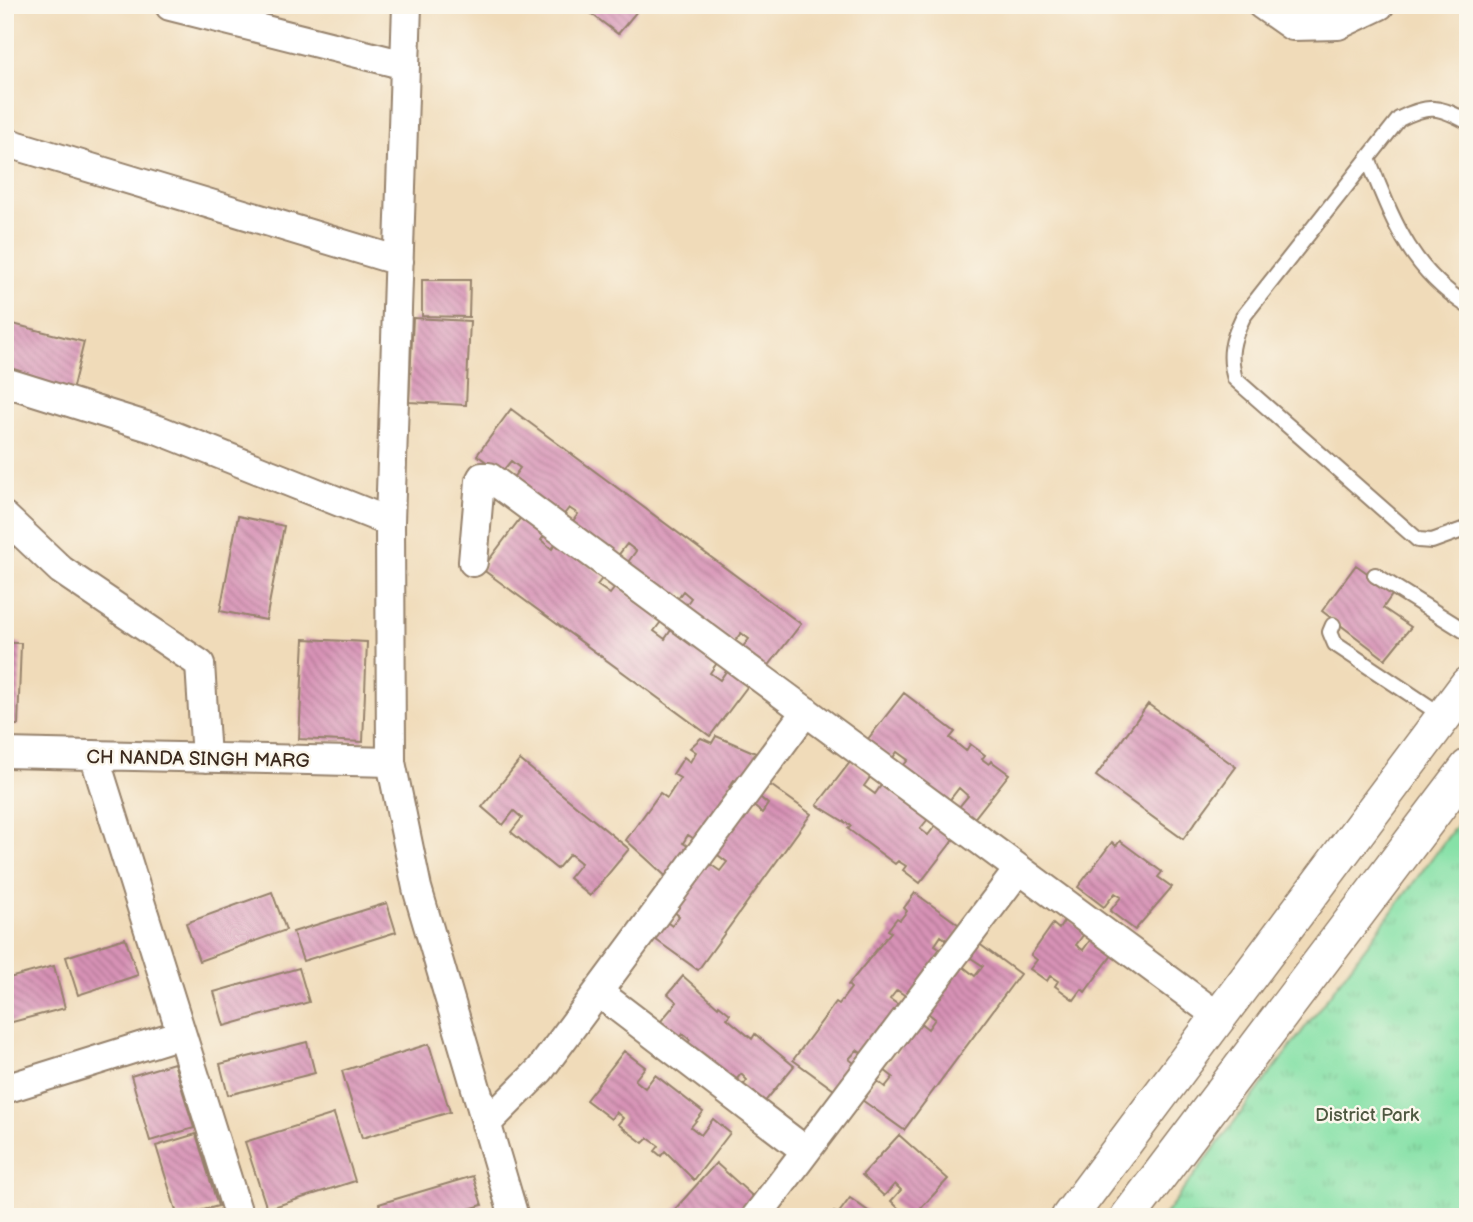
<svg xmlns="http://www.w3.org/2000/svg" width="1473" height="1222" font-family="'Balsamiq Sans',sans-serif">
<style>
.park{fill:url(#park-tufts);stroke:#608662;stroke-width:2}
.building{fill:url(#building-back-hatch)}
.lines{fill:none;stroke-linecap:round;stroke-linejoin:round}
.service-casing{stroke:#96826c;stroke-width:18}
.minor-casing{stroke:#96826c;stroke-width:32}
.tertiary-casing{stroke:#96826c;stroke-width:38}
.service{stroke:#fff;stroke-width:14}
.minor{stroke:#fff;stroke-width:28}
.tertiary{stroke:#fff;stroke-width:35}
.labels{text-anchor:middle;stroke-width:5;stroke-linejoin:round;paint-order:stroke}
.street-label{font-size:19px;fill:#3b2a1e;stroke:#fbf7ec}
.park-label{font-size:19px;fill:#4e5840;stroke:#fbf7ec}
</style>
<defs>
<pattern id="park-tufts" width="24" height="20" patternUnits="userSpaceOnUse" patternTransform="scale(1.75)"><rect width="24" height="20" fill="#86e1a7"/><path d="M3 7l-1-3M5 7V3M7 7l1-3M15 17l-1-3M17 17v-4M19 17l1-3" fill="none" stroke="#75c18f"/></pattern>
<pattern id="building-back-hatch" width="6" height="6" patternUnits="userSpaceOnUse" patternTransform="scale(1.75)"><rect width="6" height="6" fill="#d792b6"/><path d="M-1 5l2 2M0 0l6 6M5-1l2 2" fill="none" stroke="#b07793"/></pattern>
</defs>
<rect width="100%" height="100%" fill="#fbf7ec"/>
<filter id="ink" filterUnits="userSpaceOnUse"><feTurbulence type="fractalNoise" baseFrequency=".0143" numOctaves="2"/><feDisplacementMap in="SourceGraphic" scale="14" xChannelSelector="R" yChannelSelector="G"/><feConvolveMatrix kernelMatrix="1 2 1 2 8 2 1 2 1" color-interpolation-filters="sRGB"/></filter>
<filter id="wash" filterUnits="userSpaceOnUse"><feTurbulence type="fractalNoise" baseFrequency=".00686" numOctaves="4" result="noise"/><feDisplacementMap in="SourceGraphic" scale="28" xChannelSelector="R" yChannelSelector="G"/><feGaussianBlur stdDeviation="1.57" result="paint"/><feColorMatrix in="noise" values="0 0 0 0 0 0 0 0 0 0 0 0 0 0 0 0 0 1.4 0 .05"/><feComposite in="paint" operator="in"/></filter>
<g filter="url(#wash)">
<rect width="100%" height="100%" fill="#f0dbb9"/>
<path class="park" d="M1468,810V1217H1163Z"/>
<g id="blocks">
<path class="building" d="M580,5H632L638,10L618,34Z
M422,280H470L469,317L422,316Z
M413,318L470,321L466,405L409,402Z
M5,322L84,342L71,395L5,378Z
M511,409L801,624L763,673L737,654L749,639L741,633L729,648L681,612L691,598L683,591L672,606L623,569L636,551L627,544L613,562L568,528L578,514L569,508L558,522L508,485L520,468L511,461L501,473L477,455Z
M238,516L284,526L266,620L220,611Z
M522,516L546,533L541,540L552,549L557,542L604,576L597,585L610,594L617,585L663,619L654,631L665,639L673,627L719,660L710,673L720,680L729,667L750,683L710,736L482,569Z
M5,524L16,531L7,582H5Z
M1356,565L1394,592L1383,608L1411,627L1385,659L1322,611Z
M304,639L367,642L363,742L299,739Z
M5,643H21L18,725H5Z
M904,693L955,732L950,738L966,751L970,744L985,755L982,759L989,764L991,761L1009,774L969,825L954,813L968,796L959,788L945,806L899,771L908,760L897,752L889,763L864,744Z
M1148,704L1236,767L1183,839L1096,776Z
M716,736L758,754L739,783L734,780L729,787L734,790L699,842L688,835L683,843L694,850L672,882L626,840L660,793L667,798L680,778L673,774L684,757L690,762L696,752L690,748L701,738L712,743Z
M520,760L629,849L590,896L569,878L581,863L570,854L557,869L511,832L522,818L514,811L503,825L482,807Z
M851,761L871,776L864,786L875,794L882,784L928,819L920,829L928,835L936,825L954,839L920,883L903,870L906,866L898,861L895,864L848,829L851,826L817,805Z
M765,781L811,814L698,970L652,937L664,920L672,926L679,916L672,910L707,862L720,871L727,862L714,852L750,803L762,813L768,804L756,794Z
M1120,841L1162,872L1158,877L1172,887L1135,930L1110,911L1121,897L1115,893L1104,907L1078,887L1112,842L1116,846Z
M272,892L286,930L199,961L186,923Z
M915,893L962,927L951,943L941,936L935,945L944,951L910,999L897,990L890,999L903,1008L868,1058L857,1050L849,1059L860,1068L841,1095L793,1060L836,1002L839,1004L851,988L848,985L891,932L888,930L897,918L900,920L907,911L904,908Z
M387,903L396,932L303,961L293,932Z
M1066,918L1086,931L1076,945L1083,950L1093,936L1112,955L1085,992L1082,989L1074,1000L1055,986L1058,981L1050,976L1047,981L1030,969L1037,960L1031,955L1053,924L1059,929Z
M125,938L138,975L78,995L66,957Z
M978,943L1020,974L904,1130L862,1100L876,1080L885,1087L893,1077L884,1070L919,1022L928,1029L935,1019L927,1012L961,965L975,976L983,966L968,956Z
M54,966L65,1008L5,1024V979Z
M299,968L309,1002L224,1026L214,992Z
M683,976L718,1007L719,1005L730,1014L727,1018L752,1039L755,1034L794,1066L759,1109L738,1092L747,1080L741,1074L730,1087L683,1049L690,1040L683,1034L675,1044L655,1028L677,1002L668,994Z
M307,1042L315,1073L228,1095L220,1064Z
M429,1044L450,1112L362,1138L342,1071Z
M624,1051L645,1067L635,1080L645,1088L655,1075L703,1112L691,1127L701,1135L713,1119L730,1133L694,1180L665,1151L661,1156L655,1151L659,1146L648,1138L643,1143L618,1124L623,1118L616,1112L611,1119L586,1100Z
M174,1063L194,1128L150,1141L131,1076Z
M334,1114L355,1181L267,1209L245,1142Z
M196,1134L218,1206L178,1217L156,1146Z
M899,1135L948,1179L913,1217H907L891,1201L901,1190L895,1184L884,1196L862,1175Z
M716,1163L757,1200L742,1217H668Z
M473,1176L482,1205L443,1217H383L379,1204Z
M850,1198L871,1213L869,1217H830L834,1212L838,1214Z"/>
</g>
</g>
<g filter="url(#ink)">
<use href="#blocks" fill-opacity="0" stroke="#96826c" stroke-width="2"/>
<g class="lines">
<defs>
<path id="service" d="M1468,122C1439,106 1429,104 1399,119L1243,317C1232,340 1228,355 1235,379L1418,540L1432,541L1468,528
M1368,159C1393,220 1409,268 1468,306
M1375,575L1468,633
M1333,625L1330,632L1335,644L1443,716"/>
<path id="minor" d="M407,5L390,522L391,762L417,888L514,1217
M1262,5L1292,26L1338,25L1380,5
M170,6L405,65
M5,142L399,261
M5,382L159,430L390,522
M5,517L61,570L200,664L206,758
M473,562L480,481L482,477H489L1219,1017
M5,753L391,762
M94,755L239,1217
M598,992L806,1151
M5,1089L181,1034
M486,1124L540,1070L806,711
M756,1217L1019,869"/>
<path id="tertiary" d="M1069,1217L1468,684
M1128,1217L1468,767"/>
</defs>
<use href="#service" class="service-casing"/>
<use href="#minor" class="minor-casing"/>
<use href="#tertiary" class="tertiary-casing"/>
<use href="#service" class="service"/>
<use href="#minor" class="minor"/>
<use href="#tertiary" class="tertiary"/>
</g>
</g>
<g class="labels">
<g class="street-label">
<text transform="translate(198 758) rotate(1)" y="7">CH NANDA SINGH MARG</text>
</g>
<g class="park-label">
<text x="1367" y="1121">District Park</text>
</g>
</g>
<rect width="1473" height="1222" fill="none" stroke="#fbf7ec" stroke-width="28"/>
</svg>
